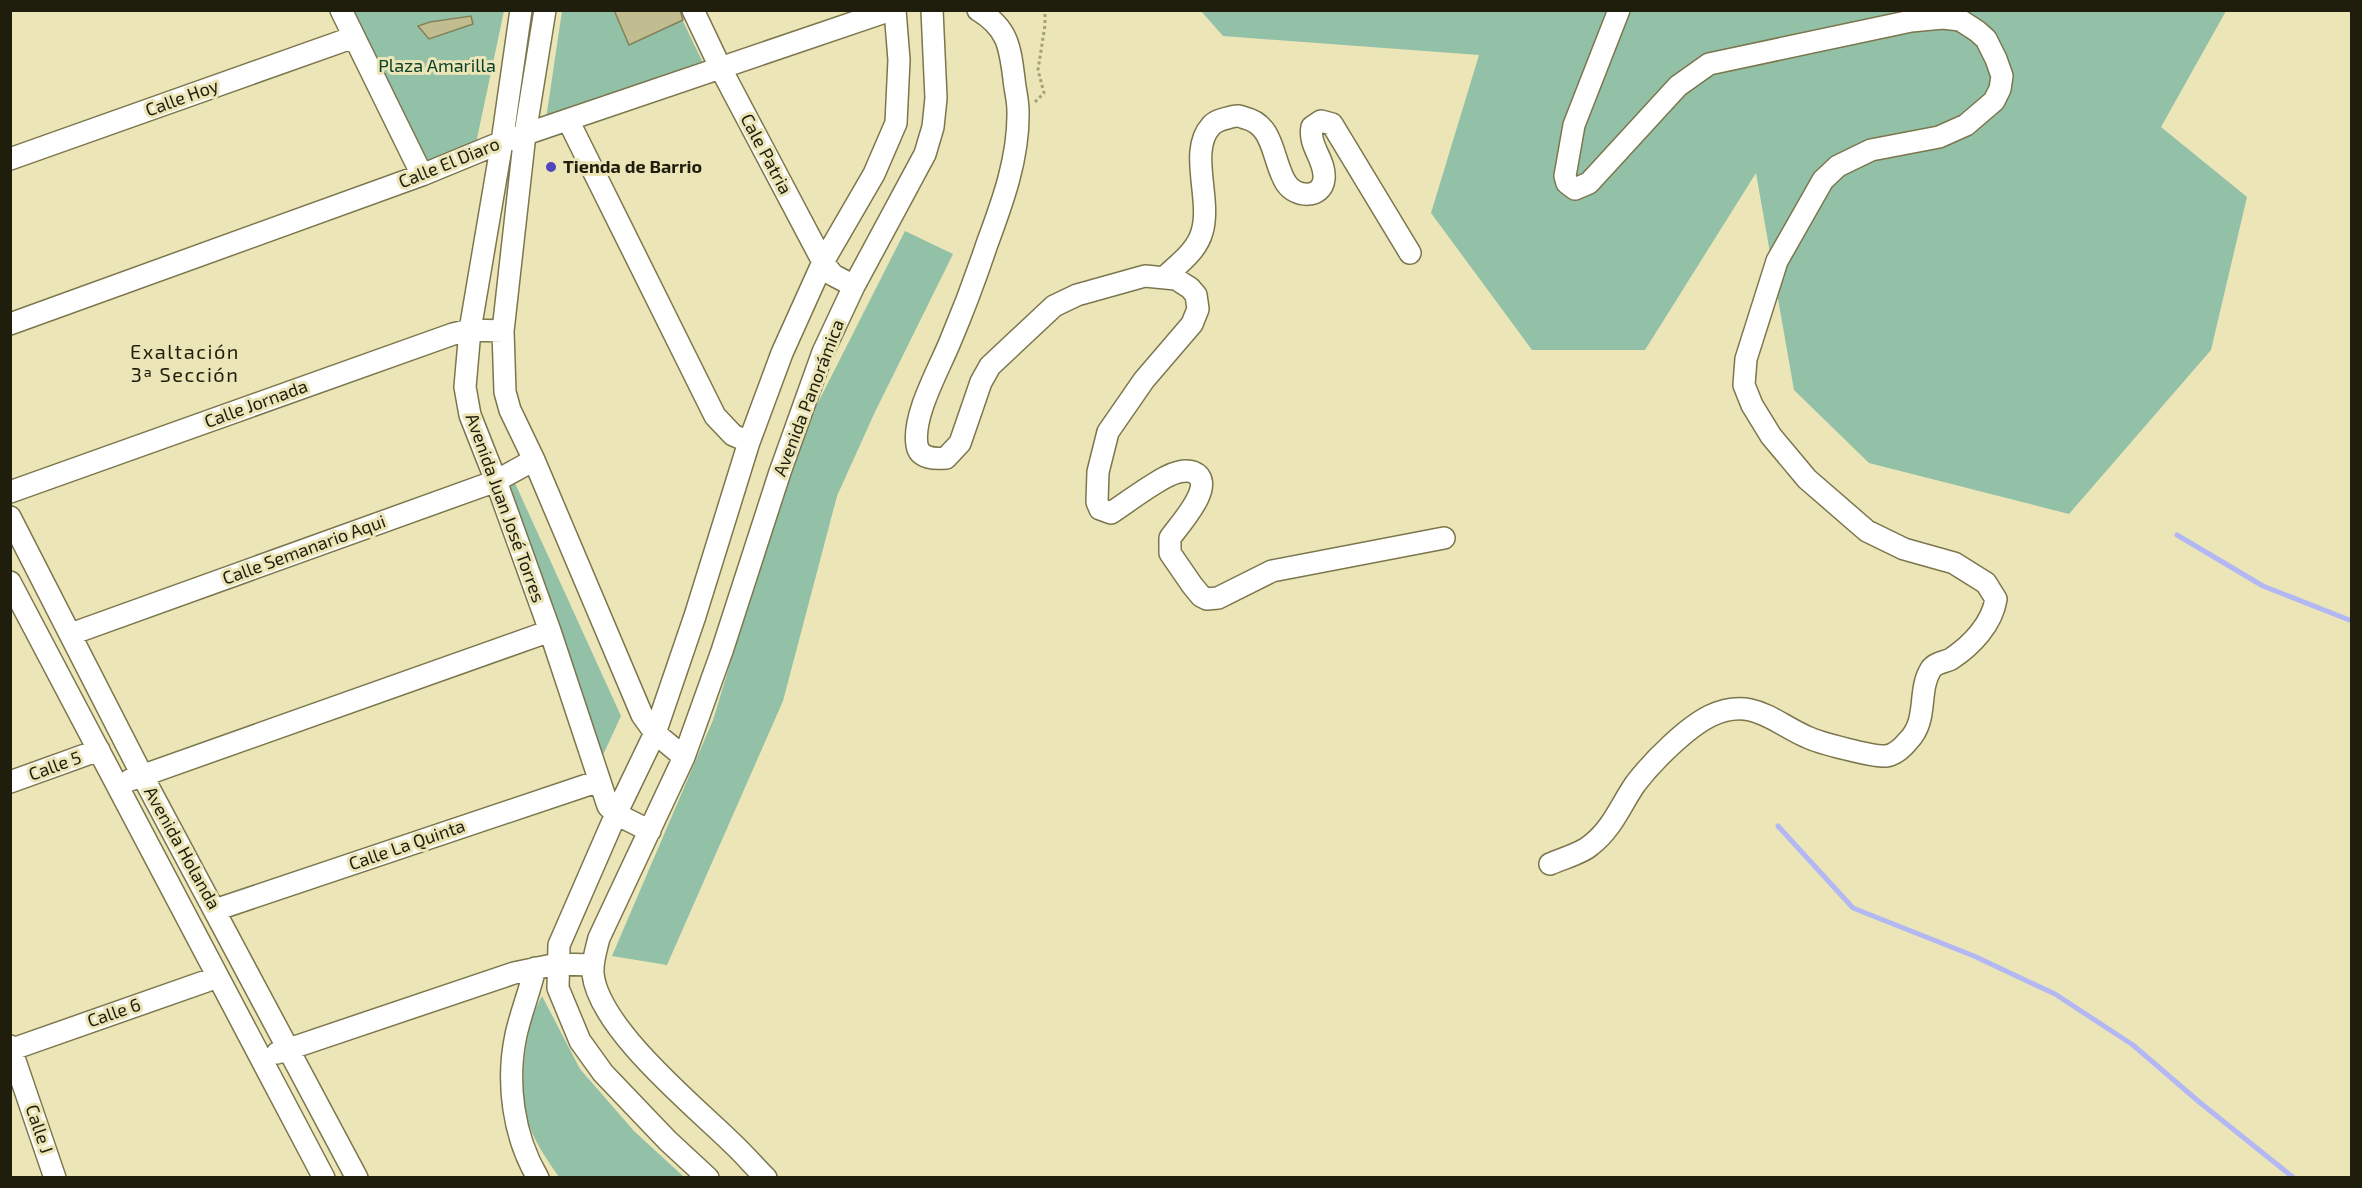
<svg xmlns="http://www.w3.org/2000/svg" width="2362" height="1188" font-family="'Exo 2',sans-serif">
<style>
.green{fill:#92c1a8}
.lines{fill:none;stroke-linecap:round;stroke-linejoin:round}
.stream{stroke:#b3b7f3;stroke-width:5}
.building{fill:#c2bd91;stroke:#868057;stroke-width:1.5}
.minor-casing{stroke:#7b764c;stroke-width:24}
.path{stroke:#a4a07c;stroke-width:3;stroke-dasharray:3 3;stroke-linecap:butt}
.minor{stroke:#fff;stroke-width:21}
.poi-dot{fill:#5045bc;stroke:#ebe5b8;stroke-width:2}
.labels{text-anchor:middle;stroke-width:6;stroke-linejoin:round;paint-order:stroke}
.park-label{font-size:18px;fill:#0a422c;stroke:#ebe5b8}
.street-label{font-size:18px;fill:#1f1d0c;stroke:#ebe5b8}
.poi-label{font-size:18px;font-weight:bold;fill:#1f1d0c;stroke:#ebe5b8;text-anchor:start}
.neighbourhood-label{font-size:20px;letter-spacing:1.5px;fill:#1f1d0c;stroke:#ebe5b8}
</style>
<rect width="100%" height="100%" fill="#ebe5b8"/>
<path class="green" d="M349,11H504L475,148L431,164L423,160Z
M562,11H678L704,65L546,119Z
M1201,11H2226L2161,127L2247,197L2211,350L2069,514L1869,463L1794,390L1756,173L1645,350H1532L1431,213L1479,55L1223,36Z
M905,231L953,254L874,414L837,496L783,701L667,965L612,956L713,720L796,446Z
M514,481L621,716L597,768L501,489Z
M542,996L580,1069L634,1131L684,1177H559C548,1161 535,1143 529,1124C518,1089 524,1027 542,996Z"/>
<g class="lines">
<path class="stream" d="M2177,535L2263,586L2352,621
M1778,826L1853,908L1974,956L2055,994L2133,1045L2198,1101L2294,1178"/>
</g>
<path class="building" d="M614,10H680L683,20L629,45Z
M471,16L473,24L429,39L418,26L430,22Z"/>
<g class="lines">
<defs>
<path id="minor" d="M341,10L422,175
M521,10L502,142L470,330L465,387L470,415L496,481L550,631L608,806L616,814L650,831
M545,10L525,134L503,331L505,392L510,410L534,460L642,715L655,733L684,757
M693,10L721,69L823,262L833,275L854,286
M978,10C1008,28 1010,47 1014,79C1015,90 1018,100 1018,111C1019,157 1003,201 987,244C976,277 964,309 950,342C939,369 912,416 917,445C919,459 936,459 946,458L960,443L981,382L990,366L1054,306L1077,295L1145,276L1176,279L1190,288L1196,295L1198,309L1192,324L1144,380L1108,432L1098,472L1097,502L1100,509L1111,513C1129,501 1147,487 1166,477C1173,473 1185,469 1193,472C1219,483 1178,526 1170,538V553L1192,585L1201,596L1207,599L1218,598L1272,571L1444,538
M568,120L715,416L733,435L749,442
M10,159L354,37
M1168,277V274C1181,262 1197,250 1202,232C1212,199 1188,151 1211,126C1216,120 1224,119 1231,117C1237,115 1240,116 1245,118C1275,125 1272,161 1286,183C1296,198 1322,199 1324,179C1326,160 1308,146 1312,127L1321,121L1332,124L1410,253
M10,324L422,175L502,142L891,10
M10,492L453,334L470,330L503,331
M10,517L142,775L357,1178
M10,582L324,1178
M71,634L496,481L534,460
M130,780L550,631
M10,782L99,750
M1550,864C1563,858 1581,854 1591,845C1613,828 1621,804 1636,783C1653,761 1686,728 1710,716C1752,696 1773,722 1807,737C1819,743 1874,757 1886,756C1895,755 1903,747 1908,741C1929,720 1917,691 1931,669C1935,663 1945,662 1951,659C1972,645 1992,624 1996,599L1986,583L1954,563L1904,549L1867,531L1807,479L1771,436L1752,405L1744,385L1746,359L1777,261L1823,180L1838,166L1871,150L1939,137L1966,125L1994,101L2000,89L2002,76L1996,59L1986,39L1977,31L1960,20L1943,18L1911,21L1709,64L1678,86L1589,183L1575,189L1567,183L1565,176L1574,125L1619,10
M215,910L599,781
M535,968C530,991 521,1012 516,1035C506,1082 513,1136 538,1178
M10,1046L55,1178
M10,1050L218,977
M277,1053L514,973L557,964L593,965
M708,1178L668,1141L603,1073L580,1041L558,988L559,945L616,814L655,733L695,616L749,442L782,353L823,262L874,174L896,123L899,60L895,10
M766,1178C754,1166 743,1153 731,1142C692,1104 599,1028 593,974C592,962 596,950 599,938L684,757L722,651L780,472L823,352L854,286L925,154L933,127L936,98L932,10"/>
</defs>
<use href="#minor" class="minor-casing"/>
<path class="path" d="M1035,102L1044,93L1038,70L1045,25V10"/>
<use href="#minor" class="minor"/>
</g>
<circle class="poi-dot" cx="551" cy="167" r="6"/>
<g class="labels">
<g class="park-label">
<text x="437" y="72">Plaza Amarilla</text>
</g>
<g class="street-label">
<text transform="translate(182 98) rotate(-20)" y="6">Calle Hoy</text>
<text transform="translate(766 154) rotate(62)" y="6">Cale Patria</text>
<text transform="translate(449 163) rotate(-22)" y="6">Calle El Diaro</text>
<text transform="translate(809 398) rotate(-69)" y="6">Avenida Panorámica</text>
<text transform="translate(256 404) rotate(-20)" y="6">Calle Jornada</text>
<text transform="translate(505 508) rotate(70)" y="6">Avenida Juan José Torres</text>
<text transform="translate(304 550) rotate(-20)" y="6">Calle Semanario Aqui</text>
<text transform="translate(55 766) rotate(-20)" y="6">Calle 5</text>
<text transform="translate(407 845) rotate(-19)" y="6">Calle La Quinta</text>
<text transform="translate(182 848) rotate(61)" y="6">Avenida Holanda</text>
<text transform="translate(114 1013) rotate(-19)" y="6">Calle 6</text>
<text transform="translate(39 1129) rotate(71)" y="6">Calle J</text>
</g>
<g class="poi-label">
<text x="563" y="173">Tienda de Barrio</text>
</g>
<g class="neighbourhood-label">
<text x="185" y="359">Exaltación<tspan x="185" dy="23">3ª Sección</tspan></text>
</g>
</g>
<rect width="2362" height="1188" fill="none" stroke="#1f1d0c" stroke-width="24"/>
</svg>
